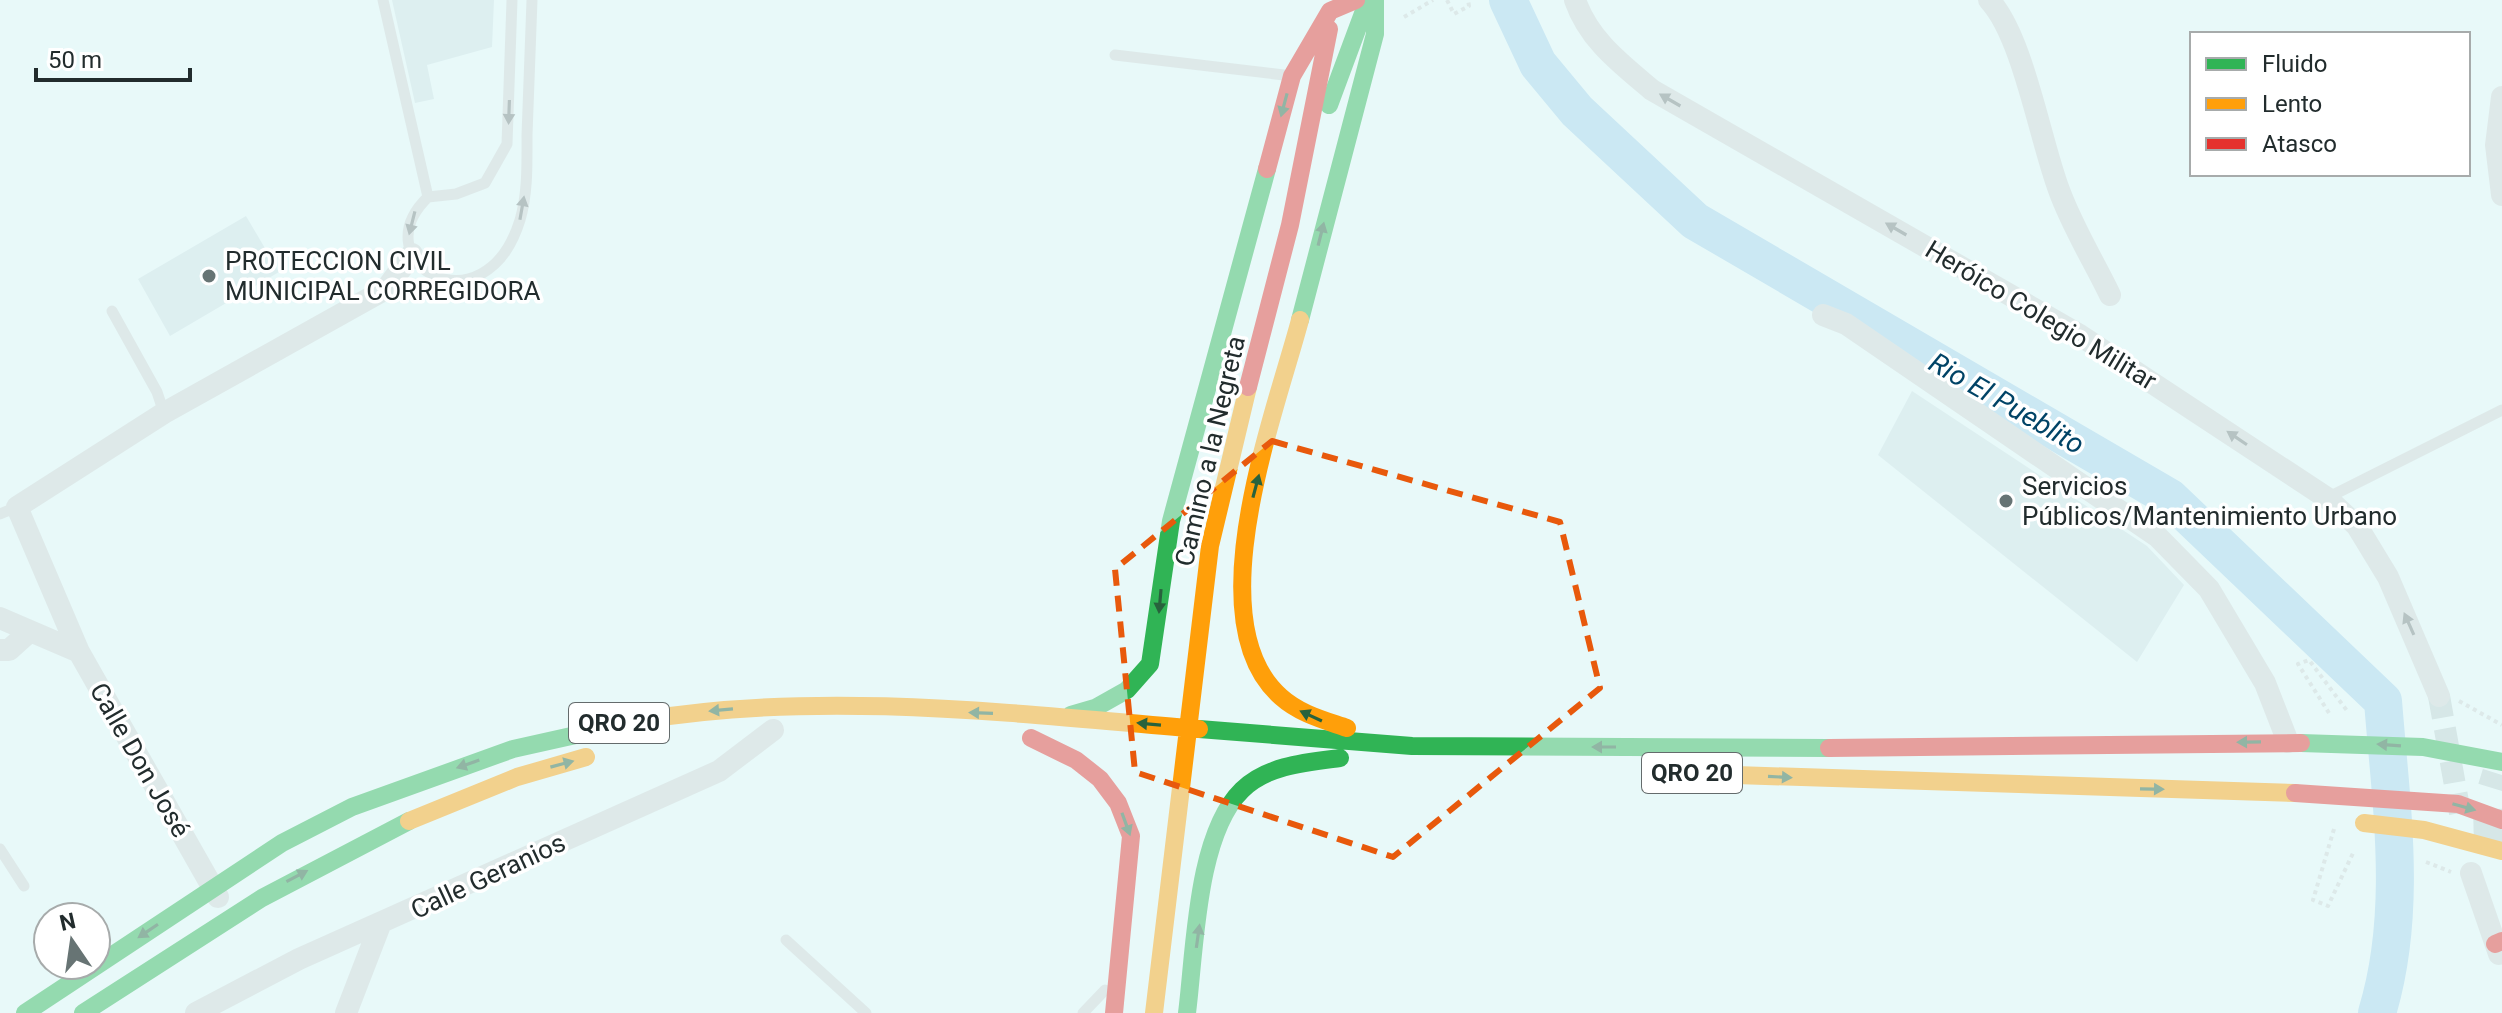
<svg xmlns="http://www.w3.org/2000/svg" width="2502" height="1013" font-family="Roboto,sans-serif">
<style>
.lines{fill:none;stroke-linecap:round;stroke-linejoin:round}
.river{stroke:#a8d2ec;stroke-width:38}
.building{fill:#d1e2e5}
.street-tunnel{stroke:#c0d0d0;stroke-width:22;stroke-dasharray:22 11;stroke-linecap:butt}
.highway-tunnel{stroke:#c0d0d0;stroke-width:40;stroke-dasharray:40 20;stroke-linecap:butt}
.path{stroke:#d0d4d4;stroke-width:4;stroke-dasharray:4 4;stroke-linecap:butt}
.lane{stroke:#d3d6d6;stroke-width:11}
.street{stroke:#d3d6d6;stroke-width:22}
.fast{stroke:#30b455;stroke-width:18}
.slow{stroke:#ff9f0a;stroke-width:18}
.jam{stroke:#e5322d;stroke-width:18}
.oneway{fill:#7a8182}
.oneway2{fill:#28623d}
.marked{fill:none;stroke:#e8590c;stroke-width:6;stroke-dasharray:16 10;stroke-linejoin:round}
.poi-dot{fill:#677474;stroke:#fff;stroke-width:3}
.labels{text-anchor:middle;stroke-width:7;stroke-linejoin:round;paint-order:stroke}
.shield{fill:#fff;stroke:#646b6c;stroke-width:2}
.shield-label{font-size:24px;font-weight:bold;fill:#222c2d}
.poi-label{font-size:26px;fill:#222c2d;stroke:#fff;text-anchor:start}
.street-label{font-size:26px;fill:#222c2d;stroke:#fff}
.water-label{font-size:28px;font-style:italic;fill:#004366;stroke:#fff}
</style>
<rect width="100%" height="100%" fill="#e8f9f9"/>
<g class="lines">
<path class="river" d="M1508,0L1538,64L1577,111L1695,221L2170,498L2383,701C2391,805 2408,911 2377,1013"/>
</g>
<path class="building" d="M392,0H494L492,47L427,65L434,99L415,103Z
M246,216L279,272L170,336L138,279Z
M1912,391L2147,546L2184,585L2137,662L1878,455Z"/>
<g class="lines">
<path class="street-tunnel" d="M2439,696L2460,813"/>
<path class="highway-tunnel" d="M2494,849L2493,804L2502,775"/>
<path class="path" d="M1447,0L1454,14L1469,6L1468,0
M1404,17L1433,0
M2459,701L2502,725
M2329,713L2298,664L2309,660L2348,712
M2334,829L2313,900L2328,906L2354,851
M2426,862L2451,872"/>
<path class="lane" d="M383,0L428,197
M512,0L507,144L485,183L456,194L428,197C360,263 485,334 520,220C528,193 527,162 527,135C529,90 530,45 532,0
M1115,55L1284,75
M112,311L157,392L164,413
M2327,498L2502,410
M0,514L17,507
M0,849L24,886
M786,940L866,1013
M1083,1013L1105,990"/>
<path class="street" d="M1575,0C1589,40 1620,63 1652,90L2078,334L2327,498L2357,526L2388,577L2439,696
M1989,0C2023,36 2040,140 2059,190C2072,226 2093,260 2110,295
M2502,97L2496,145L2502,195
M1823,315L1846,324L2158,537L2209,589L2265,683L2288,742
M0,618L79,652
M0,650H9L29,632
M2471,873L2499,954
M218,897L79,652L17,507L164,413L386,289L412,254
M196,1013L299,959L719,771L773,730
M346,1013L380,925"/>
<path class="fast" d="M1329,105L1368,0
M1300,320L1375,34V0
M1071,715L1095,708L1127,690L1150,664L1171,521L1267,169
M1199,729L1412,746L1829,748
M2301,743L2423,747L2502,762
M25,1013L282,843L352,807L513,749L643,720
M83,1013L262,898L409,821
M1187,1013C1195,951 1196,835 1242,790C1267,765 1308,762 1340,758"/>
<path class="slow" d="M1300,320C1275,414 1195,622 1281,697C1300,714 1324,720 1347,728
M643,720C822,690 1019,714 1199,729
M1706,774L2295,793
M409,821L517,777L586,757
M2364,823L2424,830L2502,851
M1154,1013L1210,546L1248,387"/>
<path class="jam" d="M1267,169L1292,76L1330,11L1356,0
M1248,387L1290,225L1329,29
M1031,738L1076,760L1100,779L1118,803L1131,836L1114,1013
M1829,748L2301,743
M2295,793L2458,804L2502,820
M2495,944L2502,941"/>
</g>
<defs><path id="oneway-solid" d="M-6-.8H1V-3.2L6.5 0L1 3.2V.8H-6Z" transform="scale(2)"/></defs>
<g class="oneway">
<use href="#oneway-solid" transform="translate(1670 100) rotate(-150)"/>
<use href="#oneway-solid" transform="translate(509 112) rotate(92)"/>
<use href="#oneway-solid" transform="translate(522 208) rotate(-80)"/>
<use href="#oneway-solid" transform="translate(412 223) rotate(104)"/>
<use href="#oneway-solid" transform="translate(1896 229) rotate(-150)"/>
<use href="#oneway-solid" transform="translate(2237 438) rotate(-146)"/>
<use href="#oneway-solid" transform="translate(2409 624) rotate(-114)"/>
</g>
<g class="oneway2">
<use href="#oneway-solid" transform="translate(1284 105) rotate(105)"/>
<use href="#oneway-solid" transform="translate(1321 234) rotate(-76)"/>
<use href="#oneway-solid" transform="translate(1256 486) rotate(-75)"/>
<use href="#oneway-solid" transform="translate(1160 601) rotate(95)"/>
<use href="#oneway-solid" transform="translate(721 710) rotate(175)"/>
<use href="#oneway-solid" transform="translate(981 713) rotate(-178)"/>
<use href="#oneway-solid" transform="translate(1311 716) rotate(-155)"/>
<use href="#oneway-solid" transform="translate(1149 724) rotate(-175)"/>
<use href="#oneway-solid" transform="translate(2249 742) rotate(179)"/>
<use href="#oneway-solid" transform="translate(2389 745) rotate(-176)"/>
<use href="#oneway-solid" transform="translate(1604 747) rotate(-180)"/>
<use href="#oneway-solid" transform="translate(468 764) rotate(161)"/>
<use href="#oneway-solid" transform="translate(562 764) rotate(-15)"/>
<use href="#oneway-solid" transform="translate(1780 777) rotate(3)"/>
<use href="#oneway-solid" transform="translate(2152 789) rotate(1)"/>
<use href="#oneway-solid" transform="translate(2464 807) rotate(16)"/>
<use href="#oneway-solid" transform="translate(1126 824) rotate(70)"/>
<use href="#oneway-solid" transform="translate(297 876) rotate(-28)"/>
<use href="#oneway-solid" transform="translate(148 931) rotate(146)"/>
<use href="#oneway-solid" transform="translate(1198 936) rotate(-82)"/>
</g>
<path d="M0 0H2502V1013H0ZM1272,441L1560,522L1600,688L1393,857L1135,772L1115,569Z" fill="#e8f9f9" fill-opacity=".55" fill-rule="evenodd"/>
<path class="marked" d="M1272,441L1560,522L1600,688L1393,857L1135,772L1115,569Z"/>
<g class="poi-dot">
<circle cx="209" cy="276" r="8"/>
<circle cx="2006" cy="501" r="8"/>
</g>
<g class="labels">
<g class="shield">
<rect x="569" y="703" width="100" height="40" rx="6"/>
<rect x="1642" y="753" width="100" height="40" rx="6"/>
</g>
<g class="shield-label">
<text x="619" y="731">QRO 20</text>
<text x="1692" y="781">QRO 20</text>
</g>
<g class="poi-label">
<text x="225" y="270">PROTECCION CIVIL<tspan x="225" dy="30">MUNICIPAL CORREGIDORA</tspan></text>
<text x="2022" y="495">Servicios<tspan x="2022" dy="30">Públicos/Mantenimiento Urbano</tspan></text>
</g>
<g class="street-label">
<text transform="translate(2041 315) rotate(31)" y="9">Heróico Colegio Militar</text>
<text transform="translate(1210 451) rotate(-77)" y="9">Camino a la Negreta</text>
<text transform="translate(140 760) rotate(60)" y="9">Calle Don José</text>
<text transform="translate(488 876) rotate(-25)" y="9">Calle Geranios</text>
</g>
<g class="water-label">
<text transform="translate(2007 403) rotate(30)" y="10">Rio El Pueblito</text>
</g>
</g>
<rect x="2190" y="32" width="280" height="144" fill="#ffffff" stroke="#a7abab" stroke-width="2"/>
<rect x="2206" y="58" width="40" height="12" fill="#30b455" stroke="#a7abab" stroke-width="2"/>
<text x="2262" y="72" font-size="24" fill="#222c2d">Fluido</text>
<rect x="2206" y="98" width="40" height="12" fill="#ff9f0a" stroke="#a7abab" stroke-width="2"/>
<text x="2262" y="112" font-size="24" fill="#222c2d">Lento</text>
<rect x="2206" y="138" width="40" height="12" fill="#e5322d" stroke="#a7abab" stroke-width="2"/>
<text x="2262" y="152" font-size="24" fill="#222c2d">Atasco</text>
<g transform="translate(72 941) rotate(347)"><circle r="38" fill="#ffffff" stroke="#a7abab" stroke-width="2"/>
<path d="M0-6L14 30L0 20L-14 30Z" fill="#677474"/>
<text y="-12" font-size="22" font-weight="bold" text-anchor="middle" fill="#222c2d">N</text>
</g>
<path d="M36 68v12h154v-12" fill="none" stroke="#222c2d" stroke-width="4"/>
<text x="48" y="68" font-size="24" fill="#222c2d" stroke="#ffffff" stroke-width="6" paint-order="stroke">50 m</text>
</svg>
